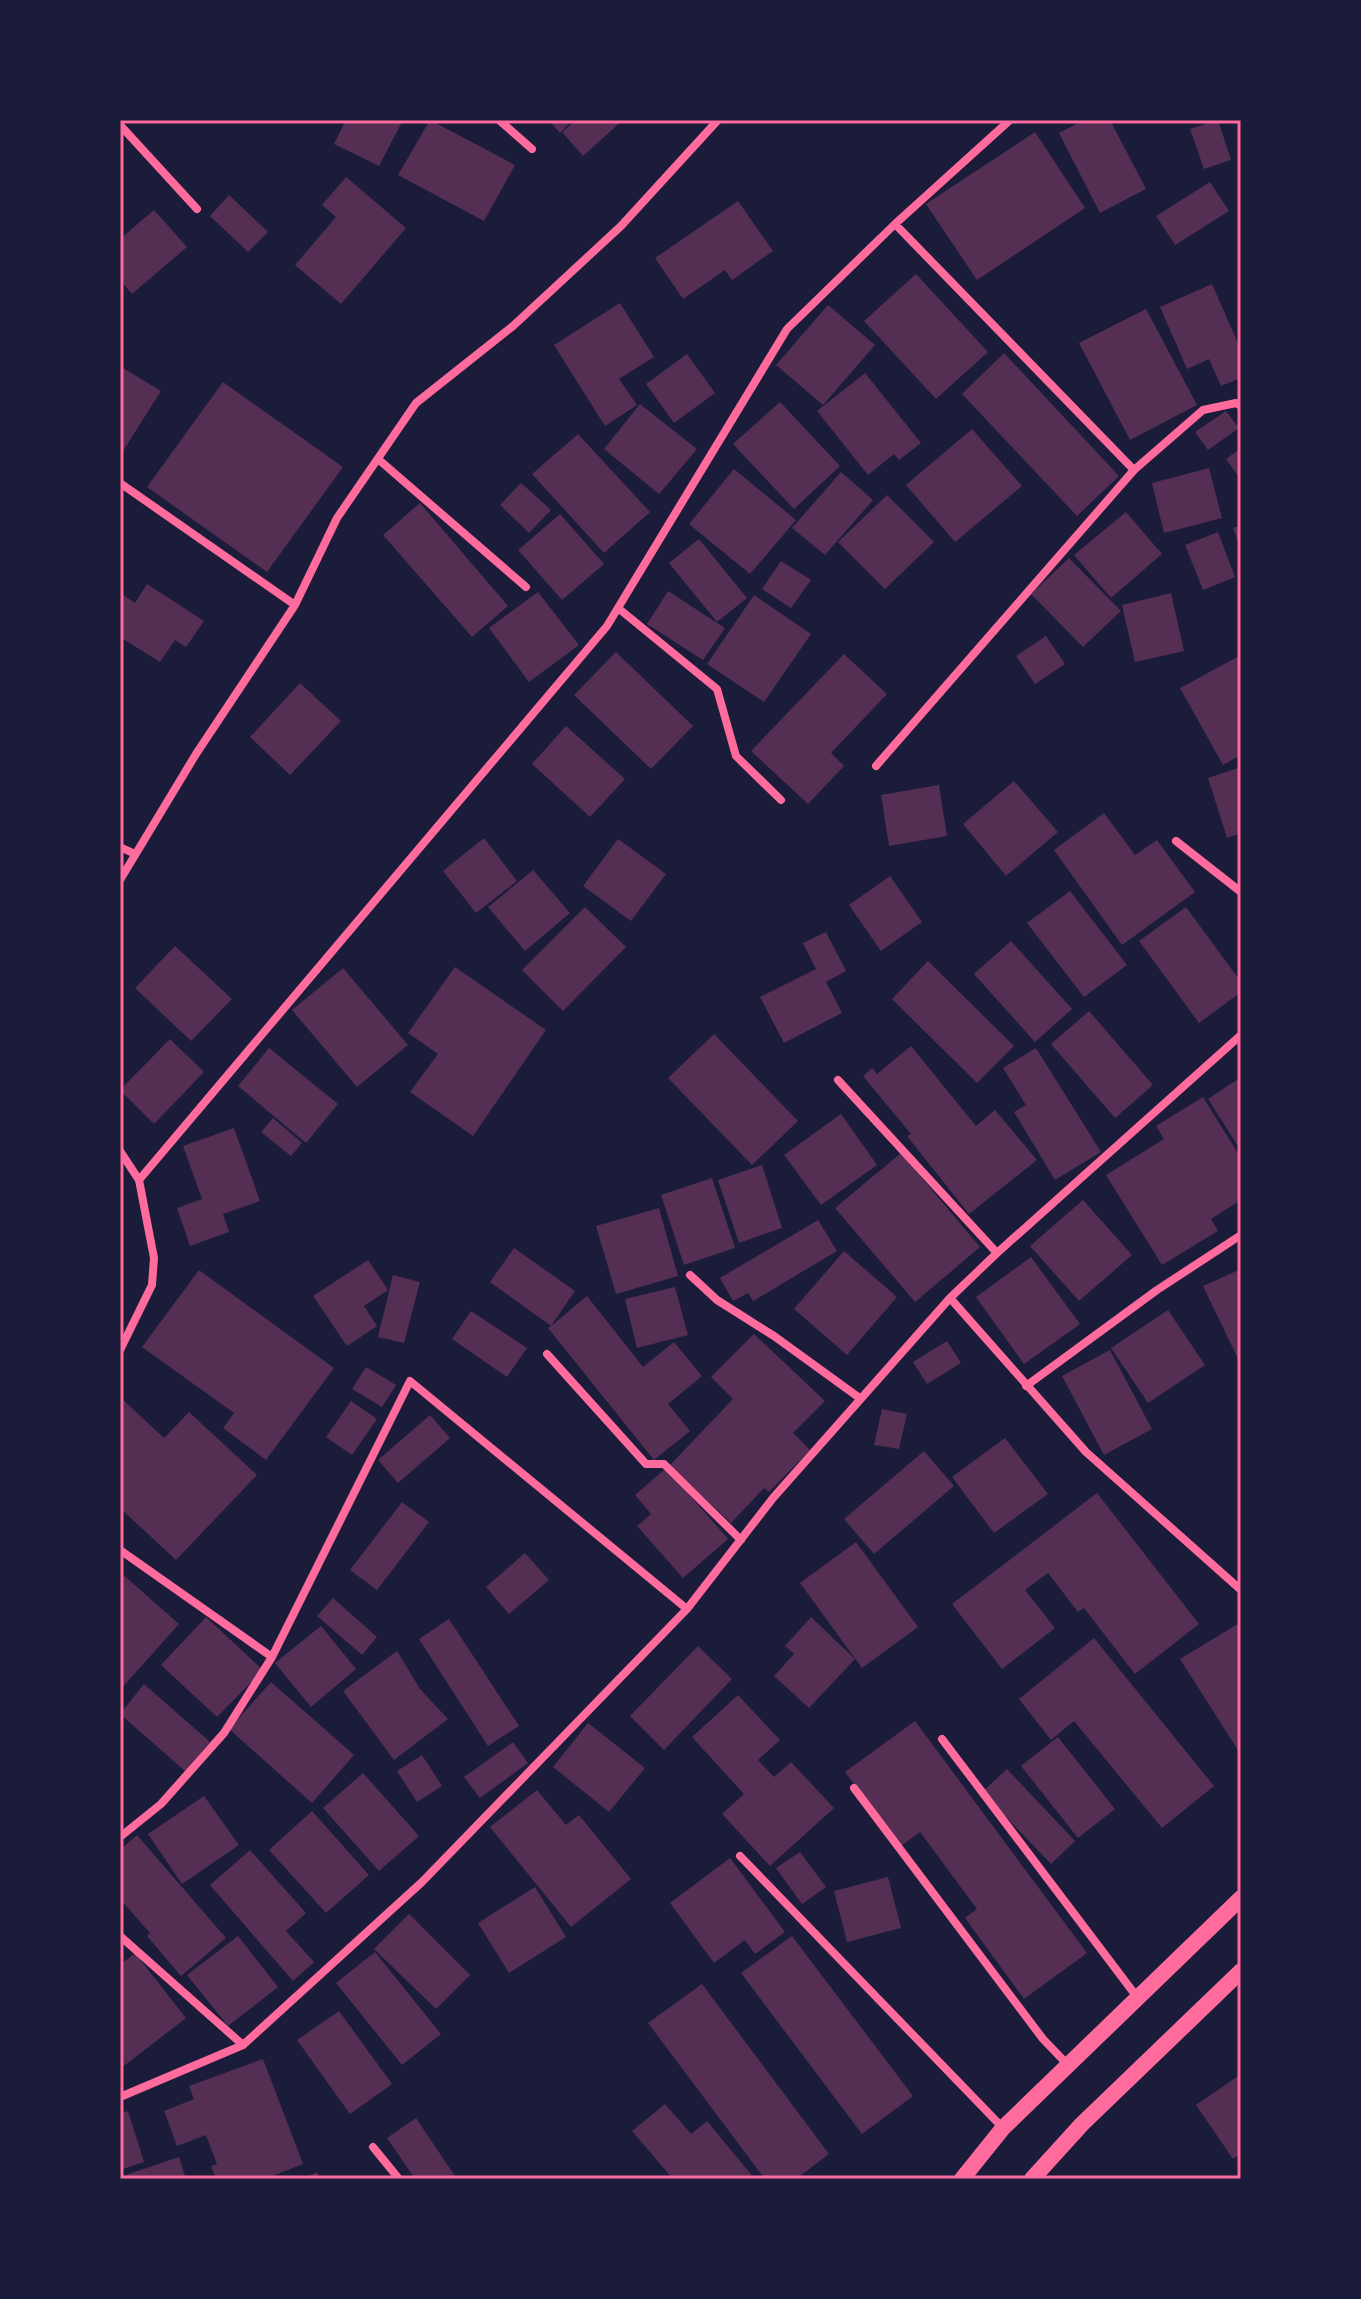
<svg xmlns="http://www.w3.org/2000/svg" width="1361" height="2299" font-family="Mulish,sans-serif">
<style>
.building{fill:#542f53}
.lines{fill:none;stroke-linecap:round;stroke-linejoin:round}
.minor{stroke:#ff6b9d;stroke-width:8}
.secondary{stroke:#ff6b9d;stroke-width:16}
.neatline{fill:none;stroke:#ff6b9d;stroke-width:3}
</style>
<rect width="100%" height="100%" fill="#1b1b3a"/>
<path class="building" d="M346,120H403L379,166L334,144Z
M430,120L515,165L484,221L398,175Z
M549,120H572L560,133Z
M576,120H623L583,156L562,132Z
M1084,120H1110L1146,189L1100,213L1059,133Z
M1218,120L1231,160L1204,169L1190,129Z
M1035,132L1085,208L977,280L926,204Z
M346,177L406,228L341,304L295,265L336,217L322,205Z
M1210,182L1229,211L1175,245L1156,216Z
M229,195L268,232L248,252L210,216Z
M738,201L773,251L732,280L725,270L683,299L655,258Z
M154,210L187,247L132,294L120,280V239Z
M916,274L988,352L936,399L864,321Z
M1212,284L1241,350V378L1221,386L1209,359L1187,369L1160,307Z
M620,303L654,357L619,379L637,405L605,426L554,345Z
M828,305L875,345L823,405L776,365Z
M1146,309L1197,405L1130,440L1079,343Z
M1004,353L1119,476L1077,516L962,394Z
M687,354L715,393L674,423L646,384Z
M120,366L161,391L123,451L120,449Z
M865,373L921,443L899,460L894,454L868,475L817,411Z
M223,382L343,467L267,572L147,487Z
M780,402L840,466L794,509L733,444Z
M640,404L697,449L659,494L604,449Z
M1226,411L1239,428L1208,450L1195,432Z
M972,429L1022,486L955,542L906,485Z
M578,434L650,512L604,553L532,474Z
M1241,448V480L1226,459Z
M1209,468L1222,518L1164,533L1152,483Z
M734,469L796,520L750,574L689,524Z
M841,472L873,500L825,555L792,528Z
M521,483L551,510L529,533L500,505Z
M887,495L934,542L885,589L838,542Z
M420,503L508,606L472,637L383,535Z
M1126,512L1162,554L1111,598L1074,555Z
M560,514L604,564L562,600L518,550Z
M1241,525V550L1233,528Z
M1218,532L1235,577L1203,590L1185,545Z
M699,539L747,598L717,622L669,563Z
M1069,558L1121,611L1083,647L1031,594Z
M781,561L811,580L791,608L762,589Z
M147,584L204,621L186,647L175,640L160,662L120,637V593L135,603Z
M668,591L725,628L703,660L647,624Z
M538,592L579,645L529,682L489,628Z
M1171,593L1184,651L1135,662L1122,605Z
M754,595L811,634L764,702L707,664Z
M1046,636L1065,664L1035,684L1016,656Z
M616,652L693,726L651,769L574,695Z
M844,654L887,694L831,753L844,766L808,804L751,751Z
M1241,655V755L1223,765L1180,688Z
M300,683L341,721L290,775L250,737Z
M566,726L625,779L590,817L532,764Z
M1241,767V833L1227,838L1208,778Z
M1014,781L1058,832L1006,876L963,824Z
M939,785L947,836L889,846L881,795Z
M1104,813L1135,855L1157,840L1195,892L1122,945L1054,850Z
M484,838L517,881L476,913L443,871Z
M618,839L666,874L631,921L583,886Z
M533,870L570,913L525,951L488,907Z
M890,876L922,922L881,951L849,905Z
M1070,891L1127,965L1084,997L1027,923Z
M585,907L626,947L563,1011L522,970Z
M1186,907L1241,982V992L1199,1023L1139,941Z
M826,932L846,971L826,982L842,1013L784,1043L760,997L816,969L803,943Z
M1011,941L1072,1009L1035,1042L974,974Z
M175,946L232,999L191,1041L135,988Z
M928,961L1014,1046L977,1083L892,999Z
M455,967L546,1030L473,1136L410,1092L438,1054L408,1033Z
M343,968L408,1045L357,1087L292,1010Z
M1089,1011L1153,1085L1115,1118L1051,1044Z
M714,1034L798,1121L752,1165L668,1078Z
M170,1039L204,1072L154,1124L120,1090Z
M911,1046L976,1126L995,1110L1037,1160L969,1214L907,1136L911,1134L863,1076L872,1068L877,1074Z
M269,1048L338,1104L306,1143L238,1086Z
M1036,1048L1101,1152L1055,1180L1014,1112L1026,1105L1003,1068Z
M1241,1077V1151L1208,1099Z
M1203,1097L1241,1158V1200L1211,1219L1218,1231L1162,1265L1106,1175L1164,1139L1156,1126Z
M841,1114L877,1165L821,1205L784,1155Z
M273,1118L302,1143L291,1156L261,1132Z
M234,1128L260,1201L223,1214L229,1232L190,1246L177,1208L202,1199L183,1146Z
M901,1153L980,1247L915,1302L835,1208Z
M762,1165L782,1228L739,1243L718,1180Z
M712,1178L735,1248L684,1265L661,1195Z
M1083,1200L1132,1255L1079,1301L1030,1246Z
M659,1208L678,1276L616,1294L596,1226Z
M818,1220L837,1251L753,1301L748,1293L733,1301L720,1278Z
M514,1248L575,1291L551,1326L587,1296L643,1367L674,1342L702,1376L668,1404L690,1431L654,1460L548,1328L551,1326L490,1282Z
M844,1251L897,1297L847,1355L794,1309Z
M1031,1257L1080,1324L1024,1364L976,1297Z
M368,1260L388,1290L364,1306L377,1326L347,1346L313,1296Z
M1241,1269V1365L1203,1286Z
M199,1270L334,1368L266,1460L223,1428L234,1413L142,1347Z
M393,1275L420,1282L404,1343L378,1337Z
M675,1287L688,1335L637,1348L625,1299Z
M1168,1310L1205,1365L1148,1403L1111,1348Z
M471,1311L527,1348L507,1377L452,1339Z
M754,1334L825,1401L793,1433L810,1450L769,1492L764,1488L731,1523L670,1465L733,1399L711,1377Z
M947,1341L961,1363L927,1384L913,1362Z
M1110,1350L1152,1429L1104,1455L1062,1376Z
M366,1367L396,1385L382,1407L352,1389Z
M120,1397L164,1438L189,1412L257,1475L176,1560L120,1508Z
M351,1401L377,1419L352,1455L326,1437Z
M882,1409L907,1414L899,1449L874,1445Z
M430,1415L450,1438L398,1483L378,1460Z
M1005,1438L1048,1494L994,1533L952,1477Z
M924,1451L954,1486L874,1554L844,1519Z
M666,1468L728,1539L683,1578L637,1526L651,1514L635,1495Z
M1097,1493L1199,1624L1135,1674L1084,1608L1078,1612L1048,1573L1025,1590L1055,1628L1002,1669L952,1604Z
M402,1502L429,1522L377,1590L350,1570Z
M856,1542L918,1627L862,1668L800,1583Z
M525,1553L549,1580L509,1614L486,1587Z
M120,1572L179,1624L120,1690Z
M333,1598L377,1637L362,1655L317,1616Z
M206,1617L263,1670L217,1717L161,1665Z
M811,1617L855,1659L809,1708L774,1676L794,1654L785,1646Z
M449,1619L519,1726L488,1746L419,1639Z
M1241,1622V1755L1180,1659Z
M321,1626L356,1669L311,1707L275,1663Z
M1094,1638L1214,1786L1162,1828L1074,1721L1051,1740L1019,1699Z
M698,1646L732,1679L664,1750L630,1716Z
M397,1651L420,1689L448,1719L394,1760L343,1691Z
M271,1682L354,1755L312,1803L229,1729Z
M144,1684L210,1742L185,1771L120,1714Z
M738,1695L780,1740L758,1760L774,1777L791,1762L834,1808L770,1866L722,1814L744,1794L692,1737Z
M915,1721L1087,1953L1024,1999L965,1918L977,1909L920,1832L901,1846L845,1772Z
M588,1723L645,1768L609,1812L553,1767Z
M1058,1737L1115,1809L1078,1838L1021,1766Z
M513,1742L528,1763L480,1798L464,1777Z
M422,1755L442,1786L417,1802L397,1771Z
M1007,1769L1075,1841L1051,1864L982,1792Z
M363,1773L419,1836L379,1871L323,1808Z
M537,1790L566,1825L579,1815L631,1879L571,1927L490,1827Z
M204,1796L239,1845L182,1884L148,1834Z
M312,1811L369,1875L326,1913L269,1850Z
M137,1835L226,1938L181,1976L147,1936L150,1933L120,1899V1850Z
M250,1850L306,1913L286,1931L314,1962L293,1981L210,1885Z
M800,1852L826,1887L802,1904L776,1868Z
M730,1858L785,1932L755,1954L745,1940L714,1963L670,1903Z
M888,1877L901,1928L847,1942L834,1891Z
M535,1887L566,1937L509,1973L478,1923Z
M409,1914L470,1975L436,2009L374,1949Z
M238,1936L278,1987L228,2026L187,1975Z
M792,1936L913,2096L862,2134L741,1973Z
M375,1952L441,2034L402,2065L336,1983Z
M135,1953L186,2018L120,2069V1965Z
M702,1984L829,2154L796,2179H765L648,2023Z
M339,2011L392,2084L350,2114L297,2040Z
M263,2059L303,2164L265,2179H216L211,2166L217,2164L206,2135L177,2146L164,2111L194,2099L189,2086Z
M1241,2074V2153L1233,2159L1196,2105Z
M665,2104L691,2134L707,2121L755,2179H673L632,2131Z
M128,2111L144,2162L120,2170V2114Z
M416,2118L457,2179H415L387,2138Z
M179,2157L186,2179H120V2177Z
M317,2172L321,2179H302Z"/>
<g class="lines">
<path class="minor" d="M499,120L532,149
M1010,120L895,224L1134,470L1203,410L1236,403L1241,406
M120,125L197,209
M378,459L526,587
M120,483L295,605
M618,608L717,689L736,756L781,800
M876,766L1134,470
M1176,841L1241,892
M120,847L135,854
M120,880L196,754L295,605L337,518L416,403L513,326L621,226L718,120
M838,1080L997,1253
M120,1151L139,1180L154,1258L152,1285L120,1350
M139,1180L607,626L787,329L895,224
M690,1275L717,1300L774,1336L861,1399
M950,1298L1086,1452L1241,1590
M547,1354L646,1464H664L741,1540
M1026,1386L1157,1290L1241,1235
M120,1550L272,1657
M942,1739L1137,1997
M854,1788L1043,2039L1067,2064
M120,1837L161,1804L224,1733L272,1657L410,1381L687,1609
M740,1856L1003,2128
M120,1936L243,2045
M120,2097L243,2045L422,1882L687,1609L773,1498L950,1298L997,1253L1241,1035
M373,2147L399,2179"/>
<path class="secondary" d="M962,2179L1003,2128L1241,1898
M1032,2179L1082,2124L1241,1971"/>
</g>
<rect width="1361" height="2299" fill="none" stroke="#1b1b3a" stroke-width="244"/>
<rect x="122" y="122" width="1117" height="2055" class="neatline"/>
</svg>
